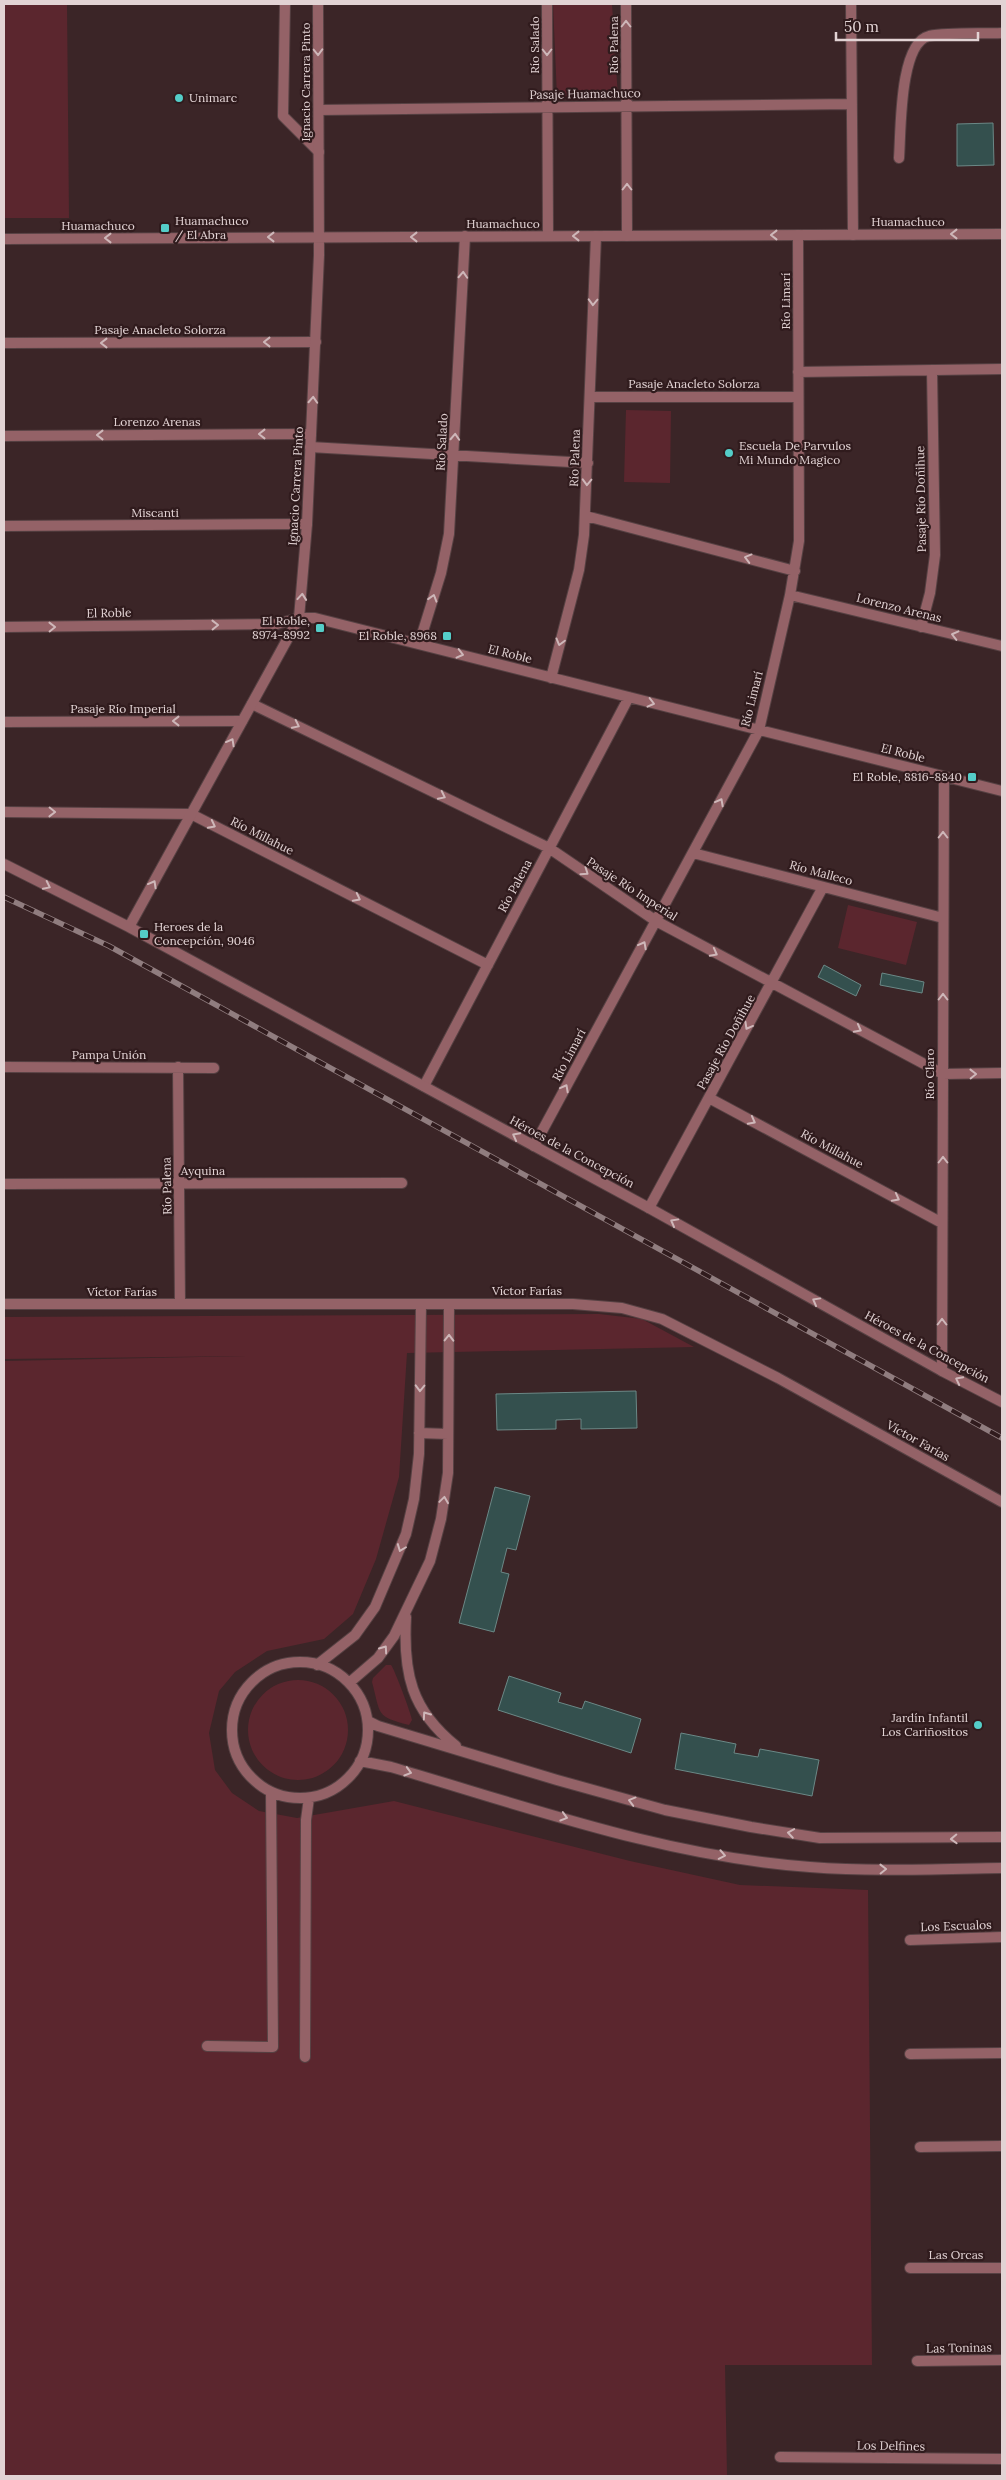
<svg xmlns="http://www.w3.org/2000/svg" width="1006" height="2480" font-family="Lora,serif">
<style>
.green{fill:#5b262e}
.building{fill:#34504e;stroke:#6b8886}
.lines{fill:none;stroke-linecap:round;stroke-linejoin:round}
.service-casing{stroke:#564143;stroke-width:12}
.minor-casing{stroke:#564143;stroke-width:12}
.tertiary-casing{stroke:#564143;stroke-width:12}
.service{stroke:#946267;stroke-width:10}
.minor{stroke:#946267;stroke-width:10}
.tertiary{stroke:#946267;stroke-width:10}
.rail-casing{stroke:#907d7f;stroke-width:5.5}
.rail{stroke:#301b1d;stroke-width:4;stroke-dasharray:11;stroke-linecap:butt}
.oneway{stroke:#ceb7b9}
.poi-dot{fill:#54cdc8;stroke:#301b1d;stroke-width:2}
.labels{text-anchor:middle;stroke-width:4.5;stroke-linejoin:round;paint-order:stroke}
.street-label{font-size:12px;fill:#e2d3d4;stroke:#301b1d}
.poi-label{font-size:12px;fill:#e2d3d4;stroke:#301b1d;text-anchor:start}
</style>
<rect width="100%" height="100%" fill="#3b2527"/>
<path class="green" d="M4,4H67L69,218H4Z
M553,4H612L618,98L557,97Z
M626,410L671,411L670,483L624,482Z
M848,905L917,922L906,965L838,948Z
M599,1314L642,1319L694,1347L407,1353L399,1477L376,1559L353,1614L324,1639L267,1651L235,1672L219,1691L209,1733L215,1770L232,1793L259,1811L297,1818L394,1801L630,1861L740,1885L868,1890L872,2365H725L727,2476H4V1361L247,1356L4,1359V1317Z
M386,1665H391C394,1668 411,1713 412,1720L409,1725C375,1716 381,1715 372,1682L373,1678Z
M248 1730a50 50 0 1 1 100 0a50 50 0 1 1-100 0Z"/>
<path class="building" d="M993,123L994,165L957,166V124Z
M824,965L861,985L856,996L818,977Z
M882,973L924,982L922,993L880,985Z
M636,1391L637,1428L581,1429V1419L556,1420V1429L497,1430L496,1394Z
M495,1487L530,1496L516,1550L507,1548L501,1572L509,1574L494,1632L459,1623Z
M509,1676L561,1693L558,1702L582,1709L585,1701L641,1719L631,1753L498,1710Z
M681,1733L736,1744L734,1753L758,1757L760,1749L819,1760L812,1796L675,1769Z"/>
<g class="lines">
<defs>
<path id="service" d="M285,4L283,116L319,152
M899,158C901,132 899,43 929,36C950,32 980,34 1002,33"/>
<path id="minor" d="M547,4L548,236
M626,4L627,236
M851,4L853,235
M319,110L852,104
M4,343L316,342
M798,372L1002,369
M590,397H798
M4,436L311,434
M310,447L588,463
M586,516L795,571
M4,526L307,524
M790,595L1002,646
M4,627L277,624L299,618H315L1002,791
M921,627L930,593L935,555L932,370
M419,644L441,573L449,534L465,236
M551,678L579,570L584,535L596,236
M252,704L549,848L656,921L943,1074L1002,1073
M4,722L242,721
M4,812L191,814L488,965
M693,853L943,918
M4,1067L214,1068
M178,1067L180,1304
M424,1086L629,697
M709,1098L942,1223
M534,1146L759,730L790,595L799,541L798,235
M4,1184L402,1183
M649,1208L823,887
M942,1371L944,777
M419,1433L448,1434
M406,1617C403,1673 411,1710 456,1746
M232 1730a68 68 0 1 1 136 0a68 68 0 1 1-136 0Z
M317,1665L355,1635L375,1607L406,1534L414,1499L419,1454L421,1304
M349,1683L378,1658L394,1636L430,1561L441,1519L448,1473L449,1304
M368,1721L378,1726L557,1780L665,1810L751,1827L820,1838L1002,1837
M360,1761L391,1767C528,1807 667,1857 810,1867C873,1872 938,1869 1002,1868
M910,1940L1002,1937
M207,2046L273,2047L271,1792
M910,2054L1002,2053
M305,2057L306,1820L309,1798
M920,2147L1002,2146
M910,2268H1002
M917,2361L1002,2360
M780,2457L1002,2459"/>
<path id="tertiary" d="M4,239L1002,234
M4,864L129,927L649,1208L942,1371L1002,1402
M129,927L299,618L307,524L319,255L318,4
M4,1304H573L622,1308L662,1319L778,1378L1002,1502"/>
</defs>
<use href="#service" class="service-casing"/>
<use href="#minor" class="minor-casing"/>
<use href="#tertiary" class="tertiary-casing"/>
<use href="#service" class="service"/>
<use href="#minor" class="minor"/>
<use href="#tertiary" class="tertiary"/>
<defs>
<path id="rail" d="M4,897L109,946L1002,1438"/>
</defs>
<use href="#rail" class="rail-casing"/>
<use href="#rail" class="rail"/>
</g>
<defs><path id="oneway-chevron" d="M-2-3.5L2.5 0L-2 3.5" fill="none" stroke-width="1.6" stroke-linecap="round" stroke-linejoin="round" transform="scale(1.25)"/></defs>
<g class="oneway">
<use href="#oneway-chevron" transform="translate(626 24) rotate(-90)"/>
<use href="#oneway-chevron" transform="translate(318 52) rotate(89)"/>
<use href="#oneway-chevron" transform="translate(547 52) rotate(90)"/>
<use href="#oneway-chevron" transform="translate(627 187) rotate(-90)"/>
<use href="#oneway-chevron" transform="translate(954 234) rotate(180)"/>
<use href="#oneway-chevron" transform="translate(774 235) rotate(180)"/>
<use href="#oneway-chevron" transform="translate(576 236) rotate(180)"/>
<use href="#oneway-chevron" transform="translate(271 237) rotate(180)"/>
<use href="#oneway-chevron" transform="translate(414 237) rotate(180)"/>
<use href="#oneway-chevron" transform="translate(108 238) rotate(180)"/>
<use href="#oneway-chevron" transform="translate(463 275) rotate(-87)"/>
<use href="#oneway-chevron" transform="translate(593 302) rotate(92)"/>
<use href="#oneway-chevron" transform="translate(267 342) rotate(180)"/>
<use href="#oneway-chevron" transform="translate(104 343) rotate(180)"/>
<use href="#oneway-chevron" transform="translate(313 400) rotate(-87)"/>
<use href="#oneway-chevron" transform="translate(262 434) rotate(180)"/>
<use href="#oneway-chevron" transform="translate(100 435) rotate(180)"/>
<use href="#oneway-chevron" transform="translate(455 437) rotate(-87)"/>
<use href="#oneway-chevron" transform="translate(587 482) rotate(92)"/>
<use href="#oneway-chevron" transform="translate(748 558) rotate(-165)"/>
<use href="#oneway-chevron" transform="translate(302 597) rotate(-85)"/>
<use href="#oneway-chevron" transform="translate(433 598) rotate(-73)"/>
<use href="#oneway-chevron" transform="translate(215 625) rotate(-1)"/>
<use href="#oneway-chevron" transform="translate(52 627) rotate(-1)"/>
<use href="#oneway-chevron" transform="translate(955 635) rotate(-166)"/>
<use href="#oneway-chevron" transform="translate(560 642) rotate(105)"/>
<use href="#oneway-chevron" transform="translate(460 654) rotate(14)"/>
<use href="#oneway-chevron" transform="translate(651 703) rotate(14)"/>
<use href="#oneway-chevron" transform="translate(176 721) rotate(180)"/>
<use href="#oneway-chevron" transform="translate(296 725) rotate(26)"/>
<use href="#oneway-chevron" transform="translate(231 742) rotate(-61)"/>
<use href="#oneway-chevron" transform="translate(442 796) rotate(26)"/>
<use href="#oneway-chevron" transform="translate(720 802) rotate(-62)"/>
<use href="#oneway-chevron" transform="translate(52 812) rotate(1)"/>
<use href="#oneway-chevron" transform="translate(212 825) rotate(27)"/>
<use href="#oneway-chevron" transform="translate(943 835) rotate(-90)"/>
<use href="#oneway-chevron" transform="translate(585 872) rotate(35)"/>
<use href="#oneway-chevron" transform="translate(153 884) rotate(-61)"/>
<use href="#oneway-chevron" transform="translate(47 886) rotate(26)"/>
<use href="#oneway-chevron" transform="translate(357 898) rotate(27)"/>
<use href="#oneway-chevron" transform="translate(643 945) rotate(-62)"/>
<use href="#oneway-chevron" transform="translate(714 953) rotate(28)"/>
<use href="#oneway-chevron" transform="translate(943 997) rotate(-90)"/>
<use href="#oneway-chevron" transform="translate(748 1026) rotate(119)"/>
<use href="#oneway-chevron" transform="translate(858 1029) rotate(28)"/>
<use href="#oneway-chevron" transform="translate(973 1074) rotate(-1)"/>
<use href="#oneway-chevron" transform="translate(565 1088) rotate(-62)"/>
<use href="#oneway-chevron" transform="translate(752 1121) rotate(28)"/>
<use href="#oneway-chevron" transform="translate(516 1136) rotate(-152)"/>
<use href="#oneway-chevron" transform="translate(943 1160) rotate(-90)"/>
<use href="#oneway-chevron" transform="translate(896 1198) rotate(28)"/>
<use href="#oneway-chevron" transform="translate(674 1222) rotate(-151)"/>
<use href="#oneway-chevron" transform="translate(816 1301) rotate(-151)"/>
<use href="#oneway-chevron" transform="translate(942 1322) rotate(-90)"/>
<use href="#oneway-chevron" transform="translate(449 1338) rotate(-89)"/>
<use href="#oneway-chevron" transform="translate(959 1380) rotate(-153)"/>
<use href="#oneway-chevron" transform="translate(420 1388) rotate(91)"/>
<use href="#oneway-chevron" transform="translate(444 1500) rotate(-82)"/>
<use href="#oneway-chevron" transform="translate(401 1548) rotate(111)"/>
<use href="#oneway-chevron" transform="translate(384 1649) rotate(-55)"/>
<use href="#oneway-chevron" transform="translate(426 1715) rotate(-125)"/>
<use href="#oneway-chevron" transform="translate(408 1772) rotate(16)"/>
<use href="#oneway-chevron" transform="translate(632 1801) rotate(-165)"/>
<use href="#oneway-chevron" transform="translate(564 1817) rotate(16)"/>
<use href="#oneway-chevron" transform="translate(791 1833) rotate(-171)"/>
<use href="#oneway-chevron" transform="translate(954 1839) rotate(178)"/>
<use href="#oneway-chevron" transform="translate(722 1855) rotate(11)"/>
<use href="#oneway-chevron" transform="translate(883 1869) rotate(-1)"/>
</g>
<g class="poi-dot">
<circle cx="179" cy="98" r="5"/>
<rect x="160" y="223" width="10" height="10" rx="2.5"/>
<circle cx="729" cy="453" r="5"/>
<rect x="315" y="623" width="10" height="10" rx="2.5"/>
<rect x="442" y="631" width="10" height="10" rx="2.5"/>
<rect x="967" y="772" width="10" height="10" rx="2.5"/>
<rect x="139" y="929" width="10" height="10" rx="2.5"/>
<circle cx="978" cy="1725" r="5"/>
</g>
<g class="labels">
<g class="street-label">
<text transform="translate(535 45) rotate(-90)" y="4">Río Salado</text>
<text transform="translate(614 45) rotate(-90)" y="4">Río Palena</text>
<text transform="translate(306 82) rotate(-90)" y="4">Ignacio Carrera Pinto</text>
<text transform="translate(585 94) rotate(-1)" y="4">Pasaje Huamachuco</text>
<text x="908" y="226">Huamachuco</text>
<text x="503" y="228">Huamachuco</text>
<text x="98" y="230">Huamachuco</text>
<text transform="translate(786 301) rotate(-90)" y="4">Río Limarí</text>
<text x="160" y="334">Pasaje Anacleto Solorza</text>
<text x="694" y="388">Pasaje Anacleto Solorza</text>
<text x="157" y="426">Lorenzo Arenas</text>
<text transform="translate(442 442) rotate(-87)" y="4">Río Salado</text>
<text transform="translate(575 458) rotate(-88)" y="4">Río Palena</text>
<text transform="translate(296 486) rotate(-87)" y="4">Ignacio Carrera Pinto</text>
<text transform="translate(921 499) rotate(-91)" y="4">Pasaje Río Doñihue</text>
<text x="155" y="517">Miscanti</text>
<text transform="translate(899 608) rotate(14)" y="4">Lorenzo Arenas</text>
<text transform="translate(109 613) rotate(-1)" y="4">El Roble</text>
<text transform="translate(510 654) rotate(14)" y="4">El Roble</text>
<text transform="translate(752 699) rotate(-76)" y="4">Río Limarí</text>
<text x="123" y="713">Pasaje Río Imperial</text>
<text transform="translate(903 753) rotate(14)" y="4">El Roble</text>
<text transform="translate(262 836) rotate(27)" y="4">Río Millahue</text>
<text transform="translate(821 873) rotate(15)" y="4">Río Malleco</text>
<text transform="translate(515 886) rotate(-62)" y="4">Río Palena</text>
<text transform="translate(632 889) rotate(33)" y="4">Pasaje Río Imperial</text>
<text transform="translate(726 1042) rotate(-61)" y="4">Pasaje Río Doñihue</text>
<text x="109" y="1059">Pampa Unión</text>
<text transform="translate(569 1055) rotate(-62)" y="4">Río Limarí</text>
<text transform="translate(930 1074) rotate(-90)" y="4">Río Claro</text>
<text transform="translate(832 1149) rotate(28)" y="4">Río Millahue</text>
<text transform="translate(572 1152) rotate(28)" y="4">Héroes de la Concepción</text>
<text x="203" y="1175">Ayquina</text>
<text transform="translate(167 1186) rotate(-91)" y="4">Río Palena</text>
<text x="527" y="1295">Víctor Farías</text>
<text x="122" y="1296">Víctor Farías</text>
<text transform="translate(927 1347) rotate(28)" y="4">Héroes de la Concepción</text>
<text transform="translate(918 1441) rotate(29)" y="4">Víctor Farías</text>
<text transform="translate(956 1926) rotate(-2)" y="4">Los Escualos</text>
<text x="956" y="2259">Las Orcas</text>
<text transform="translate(959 2348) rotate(-1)" y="4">Las Toninas</text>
<text transform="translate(891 2446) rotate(1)" y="4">Los Delfines</text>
</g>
<g class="poi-label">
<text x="189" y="102">Unimarc</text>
<text x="175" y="225">Huamachuco<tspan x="175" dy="14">/ El Abra</tspan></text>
<text x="739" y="450">Escuela De Parvulos<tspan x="739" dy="14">Mi Mundo Magico</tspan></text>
<text x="310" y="625" text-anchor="end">El Roble,<tspan x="310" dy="14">8974-8992</tspan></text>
<text x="437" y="640" text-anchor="end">El Roble, 8968</text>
<text x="962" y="781" text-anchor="end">El Roble, 8816-8840</text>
<text x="154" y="931">Heroes de la<tspan x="154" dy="14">Concepción, 9046</tspan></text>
<text x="968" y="1722" text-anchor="end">Jardín Infantil<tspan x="968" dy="14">Los Cariñositos</tspan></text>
</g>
</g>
<rect width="1006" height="2480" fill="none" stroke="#e2d3d4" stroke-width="10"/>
<path d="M836 32v8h142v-8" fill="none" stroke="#e2d3d4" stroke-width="2.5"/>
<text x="844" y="32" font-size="15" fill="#e2d3d4" stroke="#301b1d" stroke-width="4" paint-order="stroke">50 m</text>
</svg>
